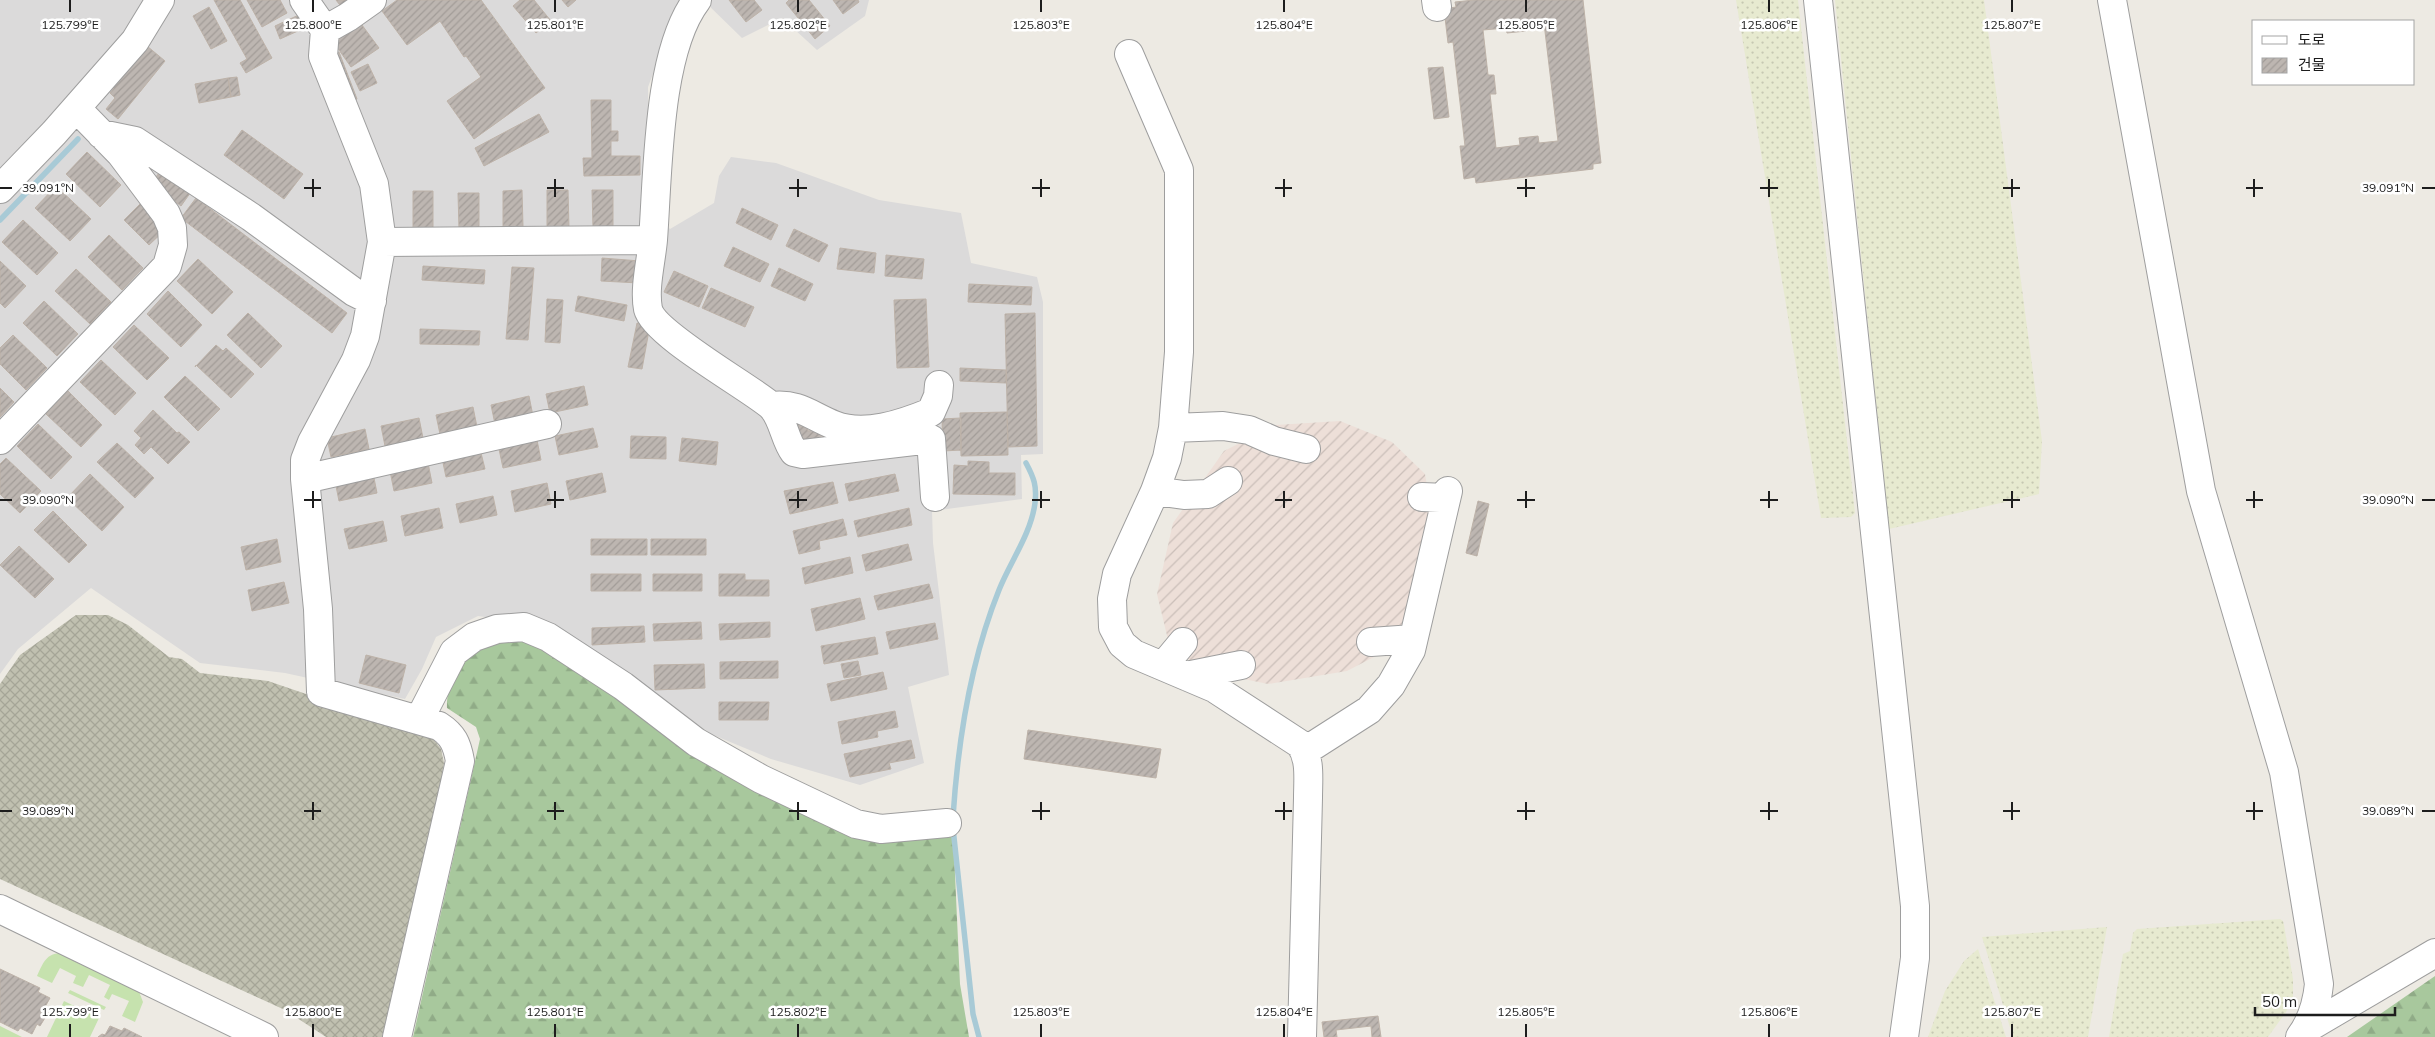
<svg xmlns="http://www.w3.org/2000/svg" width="2435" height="1037" font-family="Mulish,'Noto Sans KR',sans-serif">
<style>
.residential{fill:#dbdada}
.military{fill:url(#military-furrows)}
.construction{fill:url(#construction-cross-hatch)}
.farmland{fill:url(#farmland-dots)}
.grass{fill:#c6e2ae}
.forest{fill:url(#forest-firs)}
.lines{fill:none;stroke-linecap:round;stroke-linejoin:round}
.stream{stroke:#a8cad6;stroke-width:5.5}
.building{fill:url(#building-hatch);stroke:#bdb2a8;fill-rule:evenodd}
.minor-casing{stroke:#9e9e9e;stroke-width:30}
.minor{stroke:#fff;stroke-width:28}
.ticks{fill:none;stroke:#1d1d1d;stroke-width:2}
.ticks-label{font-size:12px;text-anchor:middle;fill:#1d1d1d;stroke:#fff;stroke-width:5;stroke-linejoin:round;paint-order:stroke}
</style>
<defs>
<pattern id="military-furrows" width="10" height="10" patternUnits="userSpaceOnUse" patternTransform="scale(1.25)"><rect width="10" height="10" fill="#eddfd8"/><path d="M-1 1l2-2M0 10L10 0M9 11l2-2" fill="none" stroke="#cbbfb9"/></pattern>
<pattern id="construction-cross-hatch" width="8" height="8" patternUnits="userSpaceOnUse" patternTransform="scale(1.25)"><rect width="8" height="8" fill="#c0c0b0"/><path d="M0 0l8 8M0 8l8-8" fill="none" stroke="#a5a597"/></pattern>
<pattern id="farmland-dots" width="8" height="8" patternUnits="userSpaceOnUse" patternTransform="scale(1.25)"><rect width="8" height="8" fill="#e7ead0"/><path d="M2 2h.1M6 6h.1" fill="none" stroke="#c6c8b2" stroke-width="1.8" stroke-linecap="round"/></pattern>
<pattern id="forest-firs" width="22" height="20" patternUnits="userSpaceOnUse" patternTransform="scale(1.25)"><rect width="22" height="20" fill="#a8c89d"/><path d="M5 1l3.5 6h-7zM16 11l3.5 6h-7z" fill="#90ab87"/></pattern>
<pattern id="building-hatch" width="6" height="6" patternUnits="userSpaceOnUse" patternTransform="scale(1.25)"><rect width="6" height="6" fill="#bdb6b1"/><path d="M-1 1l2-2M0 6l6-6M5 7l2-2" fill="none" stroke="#a29c98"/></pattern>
</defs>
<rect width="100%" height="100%" fill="#edeae3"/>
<path class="residential" d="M0,0H686L676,13L648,87L649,209L670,229L714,203L719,176L731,157L776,163L879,200L961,213L971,263L1037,277L1043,302V454L1021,455L1022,499L932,511L933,543L949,675L908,687L924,763L860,785L771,759L711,734L627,674L551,626L478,616L436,637L422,669L405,699L285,673L200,663L91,588L18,649L0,674Z
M703,0H869L865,16L817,50L782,18L742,38Z"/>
<path class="military" d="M1340,421L1392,442L1425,474L1431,510L1418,606L1395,646L1347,671L1268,684L1210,672L1170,648L1157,594L1173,523L1224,451L1276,425Z"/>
<path class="construction" d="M76,615H108L128,625L169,657L182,659L200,673L268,681L432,737L441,749L444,763L431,840L382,1037H326L285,1010L0,879V684L20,655Z"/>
<path class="farmland" d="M1736,0H1798L1855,513L1851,517L1821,518Z
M1835,0H1984L2042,441L2039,494L1889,529Z
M2280,919L2283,921L2284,925L2293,979V997L2286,1012L2268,1037H2109L2123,954L2130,951L2133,933L2137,929Z
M2107,927L2088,1037H2013L1982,937Z
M1978,949L2006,1037H1928L1945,991L1964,961Z"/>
<path class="grass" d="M62,953L138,989L143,1002L135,1022L122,1016L129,1001L112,994L109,1000L104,997L110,985L89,975L83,987L73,983L76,976L60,968L52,983L37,976C43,963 46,953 62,953Z
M70,990L106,1007L104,1010L68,993Z
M64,1001L99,1018L90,1037H47Z
M0,1026L22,1037H0Z"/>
<path class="forest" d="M530,638L808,806L953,831L960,984L969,1037H413L480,739L476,727L447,708C446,683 461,660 479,642Z
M2435,976V1037H2347Z"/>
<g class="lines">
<path class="stream" d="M0,220L78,139
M953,817C958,740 970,662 999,590C1010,562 1031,534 1035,503C1037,486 1034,478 1026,463
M953,828L973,1014L979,1037"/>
</g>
<path class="building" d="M214,0H240L272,58L246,73L240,63L247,59Z
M247,0H280L287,13L262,27Z
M336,0H364L346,13Z
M397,0H481L545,88L474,139L447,101L481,77L466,56L464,57L440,21L407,45L382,11Z
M520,0H534L551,21L536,33L513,6Z
M562,0H576L568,7Z
M729,0H754L762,10L746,22Z
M789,0H809L830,26L815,39L786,3Z
M833,0H858L859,2L843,14Z
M1474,0H1583L1601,163L1593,164V169L1476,183L1475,177L1464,179L1460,146H1465L1453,42L1448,43L1444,9L1456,7L1455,2ZM1544,23L1558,141L1539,143L1538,136L1519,138L1520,145L1496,148L1490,94H1496L1494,75H1488L1483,30L1506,28L1507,33L1526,31V26Z
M209,7L227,41L211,49L193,16Z
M303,13L309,26L280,39L275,26Z
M359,21L379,48L351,67L332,40Z
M147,46L165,61L118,119L106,109L115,98L110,93L114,88L113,87Z
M339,52L357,99L347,103L328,56Z
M368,64L377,83L360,91L351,72Z
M1443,67L1449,117L1434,119L1428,68Z
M237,77L240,95L231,97L228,78Z
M228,78L231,97L199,103L195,84Z
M591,100H611V131H618V141H611V156H640V175L584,176L583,158H592Z
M539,114L549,132L484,166L475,148Z
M242,130L303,174L284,199L224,155Z
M87,152L121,185L100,207L66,174Z
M164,167L193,189L181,206L151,183Z
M56,186L91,219L70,241L35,208Z
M522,190L523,227H503V191Z
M547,190H568L569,228H547Z
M592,190H613V227L593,228Z
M413,191H433V229H413Z
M458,193H479V229H459Z
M196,198L347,313L332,333L181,218Z
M142,202L167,228L149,245L124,220Z
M742,208L778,225L771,240L736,223Z
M23,220L58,253L37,275L2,242Z
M794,229L828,245L819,262L786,246Z
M109,235L143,268L122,290L88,257Z
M733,247L769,264L760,282L724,266Z
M840,248L876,253L874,273L837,269Z
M886,255L924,259L922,279L885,276Z
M602,258L640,261L639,283L601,281Z
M198,259L233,292L212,314L177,281Z
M0,261L26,286L5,308L0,303Z
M423,266L485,270L484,284L422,280Z
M512,267L534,268L528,340L506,339Z
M779,268L813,284L805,301L771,286Z
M76,269L111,302L90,324L55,291Z
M674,271L708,286L699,307L664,292Z
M969,284L1032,287L1031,305L968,302Z
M711,288L754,307L745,327L702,308Z
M168,291L202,325L181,347L147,314Z
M578,296L627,305L624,321L575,311Z
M547,299L563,300L560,343L545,342Z
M926,299L929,367L897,368L894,300Z
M44,301L78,334L57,356L23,323Z
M248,313L282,346L261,368L227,335Z
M1035,313L1037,446L1008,447L1005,314Z
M637,323L650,325L642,369L628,367Z
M134,325L169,358L147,380L113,347Z
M420,329L480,331L479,345L420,344Z
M13,335L47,368L26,390L0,364V348Z
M216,345L223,351L226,348L254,374L231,398L196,365L195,367Z
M101,360L136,393L115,415L80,382Z
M960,368L1006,370V383L960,381Z
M185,376L220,409L198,431L164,397Z
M584,386L588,405L550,413L546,394Z
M0,388L14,402L0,417Z
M68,391L102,425L81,447L46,414Z
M529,396L533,416L495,424L491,405Z
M473,407L477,427L440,434L436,415Z
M153,410L177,433L179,432L190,442L168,464L151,447L144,454L135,445L141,438L134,431Z
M1007,412L1008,455L961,456L960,413Z
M419,418L423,438L385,446L381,426Z
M961,418V450L943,451L942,419Z
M806,419L808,431L827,428L828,439L798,443L795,421Z
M38,424L72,457L51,479L17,446Z
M593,428L598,447L559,455L555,436Z
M365,429L369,449L331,457L327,438Z
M631,436L666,437V459L630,458Z
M682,438L718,442L716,465L679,461Z
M537,440L541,460L503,468L499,449Z
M117,443L154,478L135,498L97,462Z
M480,449L485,469L446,477L442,458Z
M6,458L41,491L20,513L0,494V464Z
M968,461L989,462V473H1015V495L953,494L954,465L968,466Z
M428,463L432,483L394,491L390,471Z
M373,473L377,493L339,501L335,481Z
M602,473L606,492L570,500L566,481Z
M90,474L124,507L102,531L67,498Z
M895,474L899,491L849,501L845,484Z
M833,482L838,503L790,514L784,491Z
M547,483L551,504L515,512L511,491Z
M493,496L497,515L460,523L456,504Z
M1478,501L1489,504L1477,556L1466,553Z
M439,508L443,528L405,536L401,516Z
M909,508L912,525L858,537L854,521Z
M53,511L87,545L69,563L34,530Z
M843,519L847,535L819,541L820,549L799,554L793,531Z
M383,521L387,541L349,549L344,529Z
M277,539L281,562L246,570L241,547Z
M591,539H647V555H591Z
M651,539H706V555H651Z
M908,544L912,560L866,571L862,555Z
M19,546L54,579L35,598L0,565Z
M850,557L853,573L805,584L802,568Z
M591,574H641V591H591Z
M653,574H702V591H653Z
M719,574H745V580H769V596H719Z
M284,582L289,603L252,611L248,590Z
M929,584L933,598L878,610L874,596Z
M860,598L865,619L816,631L811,609Z
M701,622L702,639L654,641L653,624Z
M770,622V637L720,640L719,624Z
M935,623L938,639L890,649L886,632Z
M644,626L645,642L592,645V628Z
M875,637L878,654L824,664L821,646Z
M366,655L406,665L399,693L359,683Z
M778,661V678L720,679V662Z
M858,661L861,675L844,678L841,664Z
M704,664L705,688L655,690L654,665Z
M883,672L887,689L831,701L827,684Z
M719,702H769L768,720H719Z
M895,711L898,727L877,731L878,737L842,744L838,722Z
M1028,730L1161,749L1156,778L1024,759Z
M911,740L915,758L889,763L891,769L850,777L844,754Z
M0,969L40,988L38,992L50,998L45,1007L48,1009V1013L40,1026L37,1024L32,1034L20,1028L18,1031L0,1022Z
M1378,1016L1381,1037H1372L1371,1026L1336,1030L1337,1037H1324L1322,1022Z
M110,1026L122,1031L124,1028L142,1037H98L102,1034L105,1035Z"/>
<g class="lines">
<defs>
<path id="minor" d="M304,0L325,30L323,56L374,184L382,242L365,336L356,360L312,442L305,460V479L318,609L321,692L439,726C453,735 457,744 460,761L397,1037
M1436,0L1437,7
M1818,0L1915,906V958L1904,1037
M2112,0L2201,491L2284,772L2319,984C2317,1004 2312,1021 2300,1037
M325,30L348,17L372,0
M1129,54L1179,170V352L1173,428L1167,458L1155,491L1117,574L1112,599L1113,627L1122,644L1134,654L1214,688L1300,744C1311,759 1308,779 1308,798L1302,1037
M101,134L135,141L251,217L354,292L372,301
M0,189L54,133L135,41L160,0
M653,240C651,262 644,288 648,309C654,334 746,385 770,405C783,416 784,439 794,452L803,454L931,439L935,497
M382,242L653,240C658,174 657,52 697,0
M772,406C799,403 811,416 834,425C864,437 902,424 931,412L938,396L939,385
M1173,428L1223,426L1249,430L1274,441L1306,449
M0,440L167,266L173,245L172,228L166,214L121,154L76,108
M305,479L547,424
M1155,491L1184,495L1208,494L1228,481
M1422,497L1446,498
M1371,642L1413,639
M1163,666L1183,642
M1186,676L1241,665
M419,720L454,652L474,637L497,629L524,627L548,637L623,686L696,742L761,779L856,824L881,829L947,823
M1305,751L1369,710L1391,685L1411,650L1448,491
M0,909L264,1037
M2306,1029L2435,953"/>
</defs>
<use href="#minor" class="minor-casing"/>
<use href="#minor" class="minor"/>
</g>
<path class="ticks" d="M70,0V12M313,0V12M555,0V12M798,0V12M1041,0V12M1284,0V12M1526,0V12M1769,0V12M2012,0V12M313,179V197M555,179V197M798,179V197M1041,179V197M1284,179V197M1526,179V197M1769,179V197M2012,179V197M2254,179V197M0,188H12M304,188H321M547,188H564M789,188H807M1032,188H1050M1275,188H1292M1517,188H1535M1760,188H1778M2003,188H2020M2246,188H2263M2422,188H2435M313,491V508M555,491V508M798,491V508M1041,491V508M1284,491V508M1526,491V508M1769,491V508M2012,491V508M2254,491V508M0,500H12M304,500H321M547,500H564M789,500H807M1032,500H1050M1275,500H1292M1517,500H1535M1760,500H1778M2003,500H2020M2246,500H2263M2422,500H2435M313,802V820M555,802V820M798,802V820M1041,802V820M1284,802V820M1526,802V820M1769,802V820M2012,802V820M2254,802V820M0,811H12M304,811H321M547,811H564M789,811H807M1032,811H1050M1275,811H1292M1517,811H1535M1760,811H1778M2003,811H2020M2246,811H2263M2422,811H2435M70,1024V1037M313,1024V1037M555,1024V1037M798,1024V1037M1041,1024V1037M1284,1024V1037M1526,1024V1037M1769,1024V1037M2012,1024V1037"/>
<g class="ticks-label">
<text x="70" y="29">125.799°E</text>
<text x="313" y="29">125.800°E</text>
<text x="555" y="29">125.801°E</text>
<text x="798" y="29">125.802°E</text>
<text x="1041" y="29">125.803°E</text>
<text x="1284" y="29">125.804°E</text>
<text x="1526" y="29">125.805°E</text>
<text x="1769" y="29">125.806°E</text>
<text x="2012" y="29">125.807°E</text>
<text x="48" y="192">39.091°N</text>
<text x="2388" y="192">39.091°N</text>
<text x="48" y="504">39.090°N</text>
<text x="2388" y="504">39.090°N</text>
<text x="48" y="815">39.089°N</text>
<text x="2388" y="815">39.089°N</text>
<text x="70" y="1016">125.799°E</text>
<text x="313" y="1016">125.800°E</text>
<text x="555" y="1016">125.801°E</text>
<text x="798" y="1016">125.802°E</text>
<text x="1041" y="1016">125.803°E</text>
<text x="1284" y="1016">125.804°E</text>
<text x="1526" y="1016">125.805°E</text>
<text x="1769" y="1016">125.806°E</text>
<text x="2012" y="1016">125.807°E</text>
</g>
<rect x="2252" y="20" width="162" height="65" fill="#ffffff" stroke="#a5a5a5"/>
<rect x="2262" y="36" width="25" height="8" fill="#ffffff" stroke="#a5a5a5"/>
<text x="2298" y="45" font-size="15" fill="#1d1d1d">도로</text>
<rect x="2262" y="58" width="25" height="15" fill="url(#building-hatch)" stroke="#a5a5a5"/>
<text x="2298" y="70" font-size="15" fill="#1d1d1d">건물</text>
<path d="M2255 1007v8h140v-8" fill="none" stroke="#1d1d1d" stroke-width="2.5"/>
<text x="2262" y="1007" font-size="15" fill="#1d1d1d" stroke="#ffffff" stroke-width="4" paint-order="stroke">50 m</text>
</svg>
